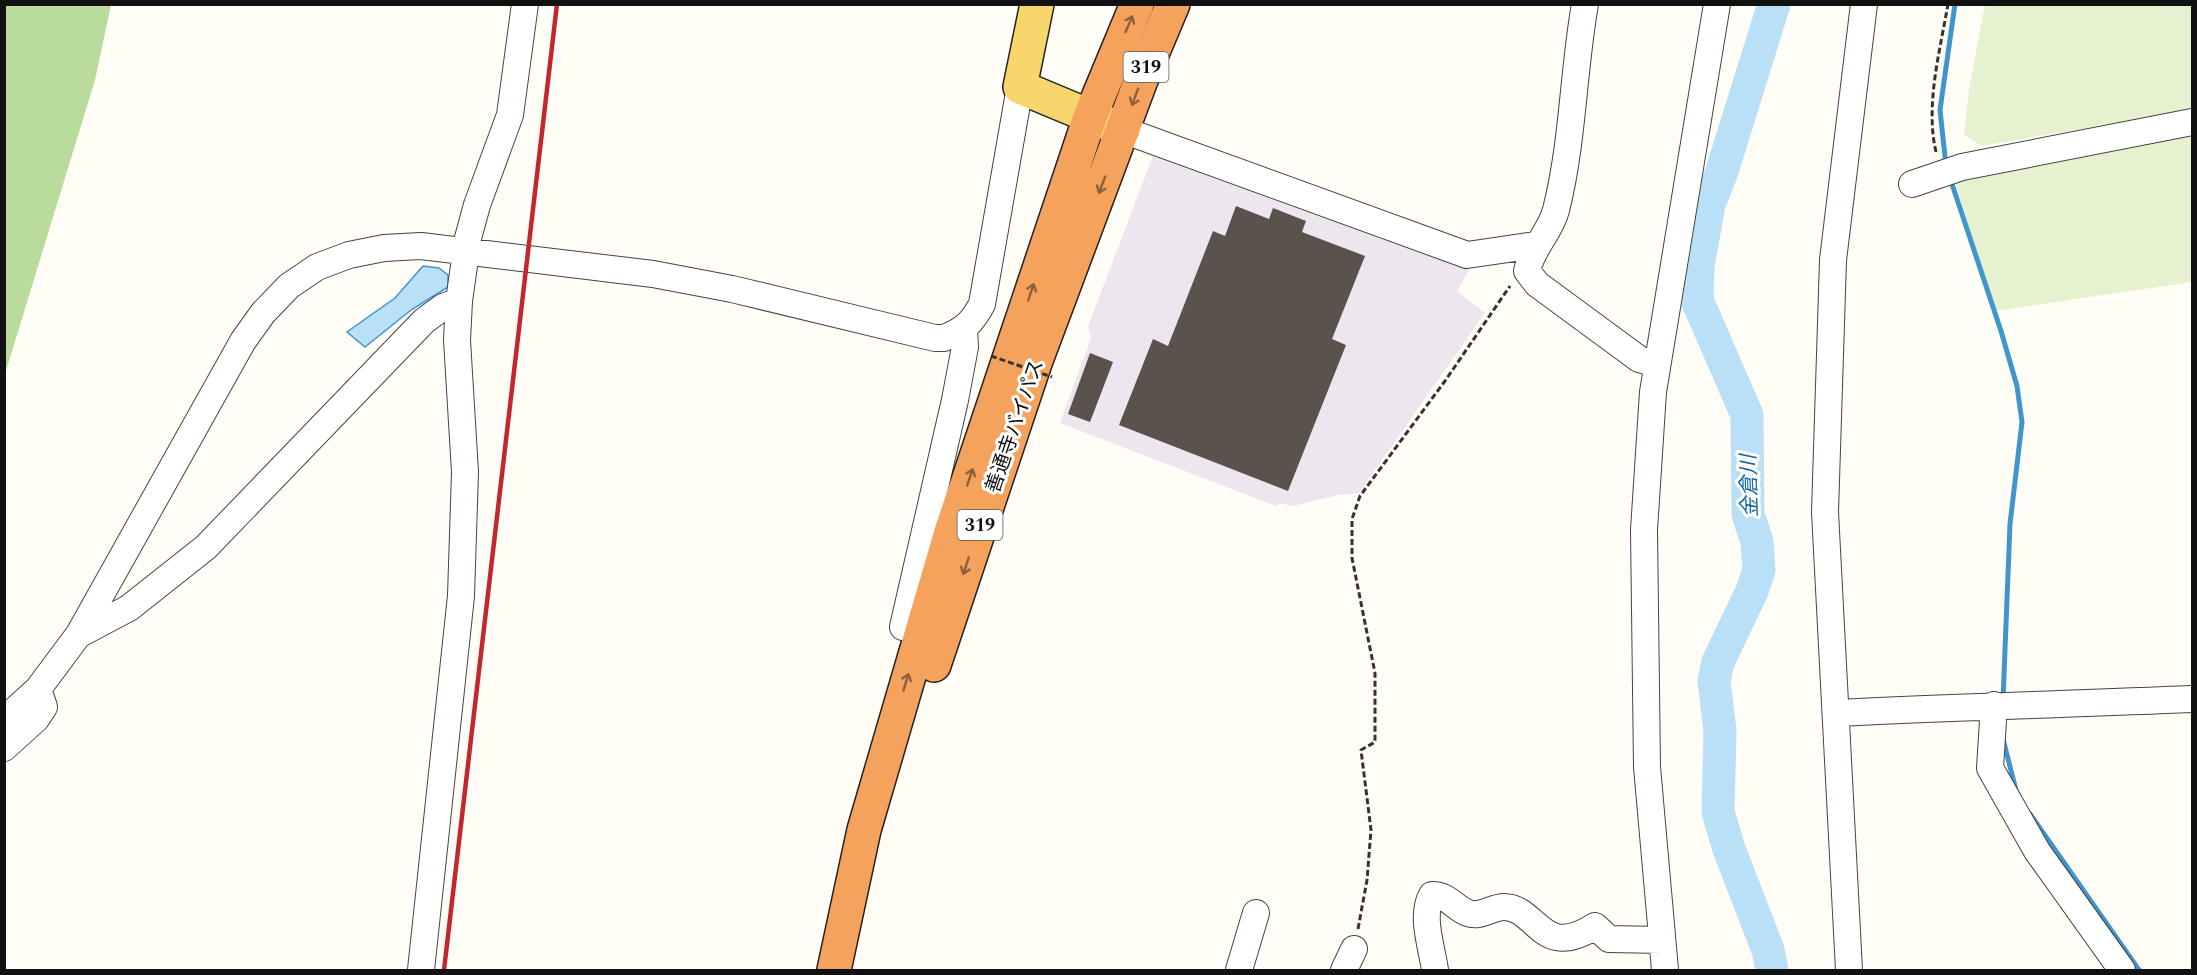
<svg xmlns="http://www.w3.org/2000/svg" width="2197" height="975" font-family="Spectral,'Noto Sans JP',serif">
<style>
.industrial{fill:#eee6ef}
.forest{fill:#b9dc9c}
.pitch{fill:#e6f2cf}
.water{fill:#b9e0f7;stroke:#3f96cf;stroke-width:1.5}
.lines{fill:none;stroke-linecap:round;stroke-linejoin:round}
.stream{stroke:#3f96cf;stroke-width:5}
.river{stroke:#b9e0f7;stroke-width:33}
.building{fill:#5a524d}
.minor-casing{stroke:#444;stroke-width:28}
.major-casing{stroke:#222;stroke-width:36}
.highway-casing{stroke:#222;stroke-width:36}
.path{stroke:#333;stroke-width:3;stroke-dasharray:6 3;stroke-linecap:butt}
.minor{stroke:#fff;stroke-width:26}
.major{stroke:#f9d66b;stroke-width:33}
.highway{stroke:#f5a25d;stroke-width:33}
.rail{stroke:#c4262e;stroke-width:4.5}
.path-bridge{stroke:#333;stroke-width:3;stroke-dasharray:6 3;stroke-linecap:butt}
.oneway{stroke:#8e613b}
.labels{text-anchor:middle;stroke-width:6;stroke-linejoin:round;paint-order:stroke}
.shield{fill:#fff;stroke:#585858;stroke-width:1.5}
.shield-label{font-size:18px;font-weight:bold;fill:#111}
.street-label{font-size:20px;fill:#111;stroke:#fff}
.water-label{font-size:21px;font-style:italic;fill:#1768a6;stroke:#fff}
</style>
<rect width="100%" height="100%" fill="#fffdf5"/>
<path class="industrial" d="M1153,156L1224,182L1238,175L1471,267L1457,291L1485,313L1359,493L1338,495L1293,506L1279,503L1276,506L1060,423L1091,338L1088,326Z"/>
<path class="forest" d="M5,4L111,5L95,80L5,374Z"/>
<path class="pitch" d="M1985,5H2192V110L1981,146L1964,134L1969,89Z
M2192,133V282L1995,311L1955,181Z"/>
<path class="water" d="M423,266L439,268L448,275V287L411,310L365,347L347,332L395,298Z"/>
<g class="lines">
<path class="stream" d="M1946,166L1940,110L1955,4
M1950,178L2001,331L2017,386L2022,422L2010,524L2003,700
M2003,739L2017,794
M2030,814L2139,970"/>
<path class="river" d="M1772,970L1768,950L1729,849L1718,812L1720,731L1714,681L1718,662L1752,591L1759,570L1757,542L1748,514L1747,415L1697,300L1698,266L1709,204L1721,174L1774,4"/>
</g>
<path class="building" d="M1236,206L1269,219L1273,208L1306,221L1302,232L1365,256L1332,339L1346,345L1288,491L1119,425L1153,339L1168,346L1213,231L1225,236Z
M1090,353L1113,362L1090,422L1068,414Z"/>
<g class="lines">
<defs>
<path id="minor" d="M1585,4C1573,72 1573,143 1556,210C1550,233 1532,247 1527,271L1537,284L1639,359L1657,364
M1123,130L1467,255L1536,245
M1912,184L1962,167L2192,122
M903,627L955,400L965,347L964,330
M80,634L129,608L206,547L424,321L443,307L459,301
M1994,705L1990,768L2037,851L2122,970
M1836,713C1955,707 2074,704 2192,699
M4,720L38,689L79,634L243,341L263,313L289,286L317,267L349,255L384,248L421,246L653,274L732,289L935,338H944C964,330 972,323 982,304L1020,87
M4,748L36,719L44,707L38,689
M421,970L461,596L465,472L457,340L459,301L468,238L477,205L510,115L525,4
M1239,970L1256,913
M1344,970L1354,949
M1435,970C1432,948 1420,915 1432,895C1449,895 1454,908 1468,913C1480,918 1492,907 1504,907C1537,907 1541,961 1595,926L1609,939L1662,940
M1665,970L1647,767L1644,530L1653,392L1717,4
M1849,970L1825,512L1833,260L1864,4"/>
<path id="major" d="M1037,4L1020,87L1123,130"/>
<path id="highway" d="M934,665L1035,363L1141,80L1173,4
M834,970L864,830L951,532L1090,117L1137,4"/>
</defs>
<use href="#minor" class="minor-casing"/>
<use href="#major" class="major-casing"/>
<use href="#highway" class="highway-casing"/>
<path class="path" d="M1936,152C1925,105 1940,51 1948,4
M1358,929L1367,880L1371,830L1361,750L1375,742V673L1352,558V519L1360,496L1445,381L1510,286"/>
<use href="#minor" class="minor"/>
<use href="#major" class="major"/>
<use href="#highway" class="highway"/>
<path class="rail" d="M444,970L557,4"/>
<path class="path-bridge" d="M991,356L1052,377"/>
</g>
<defs><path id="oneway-shaft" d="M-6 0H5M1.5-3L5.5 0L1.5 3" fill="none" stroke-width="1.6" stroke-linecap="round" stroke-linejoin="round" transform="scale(1.5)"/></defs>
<g class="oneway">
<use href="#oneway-shaft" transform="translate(1129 24) rotate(-67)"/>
<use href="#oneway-shaft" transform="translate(1135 97) rotate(110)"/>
<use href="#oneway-shaft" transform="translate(1102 185) rotate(111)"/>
<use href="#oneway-shaft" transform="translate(1031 292) rotate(-72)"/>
<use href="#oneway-shaft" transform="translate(970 477) rotate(-72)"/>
<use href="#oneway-shaft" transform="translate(966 566) rotate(108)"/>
<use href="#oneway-shaft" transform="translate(906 682) rotate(-73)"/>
</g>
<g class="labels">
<g class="shield">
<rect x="1123.5" y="52" width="45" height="30" rx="4.5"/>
<rect x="957.5" y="510" width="45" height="30" rx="4.5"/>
</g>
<g class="shield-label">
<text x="1146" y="73">319</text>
<text x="980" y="531">319</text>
</g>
<g class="street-label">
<text transform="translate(1014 426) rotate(-71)" y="7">善通寺バイパス</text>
</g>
<g class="water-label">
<text transform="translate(1749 486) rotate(-92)" y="7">金倉川</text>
</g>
</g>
<rect width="2197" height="975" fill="none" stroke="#111111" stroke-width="12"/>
</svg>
